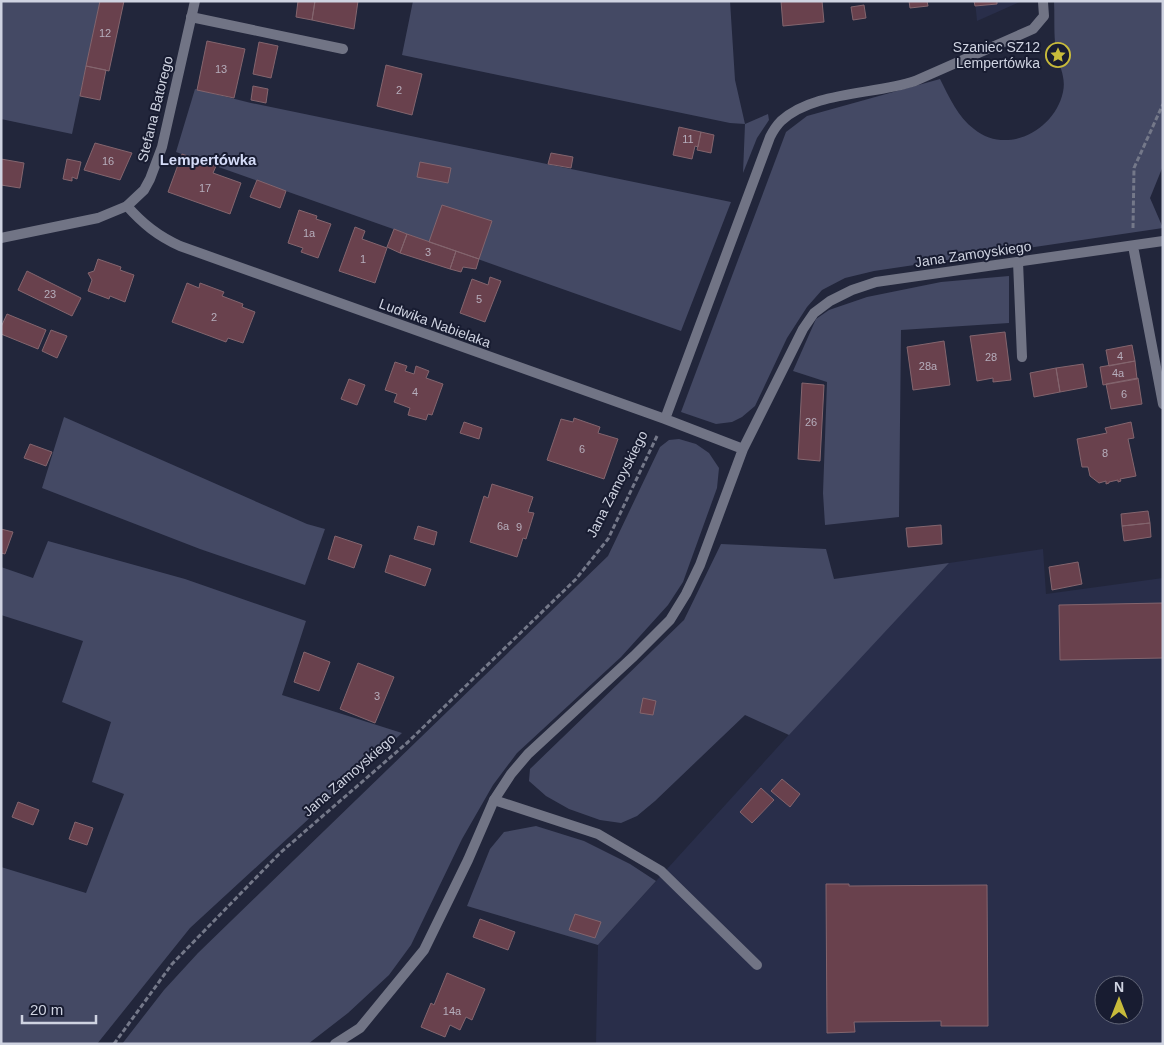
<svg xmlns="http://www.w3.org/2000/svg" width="1164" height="1045" font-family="Helvetica,sans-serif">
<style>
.built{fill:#292e4a;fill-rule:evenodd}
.green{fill:#444964}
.building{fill:#69414d;stroke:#83656e}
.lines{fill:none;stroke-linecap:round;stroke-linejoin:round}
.path{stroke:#747889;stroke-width:3;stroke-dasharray:5 2.5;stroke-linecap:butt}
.service{stroke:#717485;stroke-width:10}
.minor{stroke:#717485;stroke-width:10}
.tertiary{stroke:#717485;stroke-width:10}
.labels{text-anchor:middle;stroke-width:4;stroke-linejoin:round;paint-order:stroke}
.number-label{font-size:11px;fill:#b6aebc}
.poi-label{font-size:14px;fill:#cfd3e1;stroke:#181c31;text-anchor:end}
.street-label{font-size:14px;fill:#cfd3e1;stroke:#181c31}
.neighbourhood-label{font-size:15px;font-weight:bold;fill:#d5dcf8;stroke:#181c31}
</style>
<rect width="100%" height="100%" fill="#22263b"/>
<path class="built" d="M975,1H1022L977,21Z
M1043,549L1046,594L1163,578V1044H596L598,945L854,663L949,563ZM1104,985H1134V1015H1104Z"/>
<path class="green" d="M1,1H100L72,134L1,119Z
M413,1H730L735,80L745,124L768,114L769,120L757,138L743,173L745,124L730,123L402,55Z
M1054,1H1163V166L1150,198L1163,228L874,271L845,278L822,290L807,307L787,338L755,406L742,417L732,422L716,424L681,412L786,132L807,116L940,79C949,97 958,117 974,129C1007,156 1055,130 1063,92C1066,78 1060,68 1057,55C1053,38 1055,18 1054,1Z
M195,89L251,103L731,202L681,331L176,152Z
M1009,276V323L901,330L899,517L825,525L823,493L827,382L793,371L816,319L829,310L867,297L941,282Z
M64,417L307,524L325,529L305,585L200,549L42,488Z
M679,439L696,444L709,453L719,468L717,488L683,582L668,605L621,657L517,753L493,785L462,839L411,945L389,975L348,1013L308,1044H122L164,990L198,953L608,556L660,447L669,440Z
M48,541L185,579L306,621L282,695L402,733L190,928L97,1044H1V867L86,893L124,794L92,782L111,722L62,702L83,641L1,615V567L33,578Z
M721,544L826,549L834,579L949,563L789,735L745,715L655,801L637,816L621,823L600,820L569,809L546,796L529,781L530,769L684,620Z
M536,826L584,841L630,864L656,881L598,945L467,906L490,849L504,832Z"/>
<path class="building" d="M100,1H124L109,71L86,66Z
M298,1H315L312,20L296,17Z
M315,1H358L354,29L312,20Z
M781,1H822L824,22L783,26Z
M909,1H927L928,6L910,8Z
M974,1H997V4L975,6Z
M864,5L866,18L853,20L851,7Z
M207,41L245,49L234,98L197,90Z
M259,42L278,46L271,78L253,74Z
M386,65L422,74L412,115L377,106Z
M86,66L106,70L100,100L80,96Z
M253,86L268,89L266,103L251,100Z
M679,127L701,132L698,147L695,146L692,159L673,155Z
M701,132L714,135L711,153L697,150Z
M95,143L132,153L120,180L84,170Z
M551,153L573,157L571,168L548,164Z
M182,154L216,166L213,173L241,183L230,214L168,192Z
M1,159L24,163L20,188L1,185Z
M67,159L81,162L77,179L72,177V181L63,179Z
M420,162L451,168L448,183L417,177Z
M257,180L286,191L280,208L250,197Z
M442,205L492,221L479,259L429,242Z
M299,210L317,216L316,219L331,224L318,258L301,252L303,248L288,243Z
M355,227L365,231L362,239L387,248L375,283L339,271Z
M394,229L407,234L400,253L387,247Z
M407,234L456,251L450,269L400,253Z
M456,251L479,259L476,269L463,267L461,272L450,269Z
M98,259L121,267L120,270L134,275L125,302L110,296L109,299L88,291L92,280L88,273L94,271Z
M27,271L81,298L72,316L18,290Z
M490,277L501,281L485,322L460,313L472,279L488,285Z
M187,283L199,288L200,283L224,292L222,296L243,304L242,307L255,312L243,343L228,338L226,342L172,322Z
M7,314L46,330L38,349L1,334V327Z
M51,330L67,336L57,358L42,351Z
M1005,332L1011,380L993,382V378L977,381L970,336Z
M944,341L950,385L913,390L907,347Z
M1132,345L1135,361L1109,366L1106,350Z
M1135,361L1137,379L1103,385L1100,367Z
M395,362L407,366L405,371L414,374L416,366L429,371L426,378L443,384L432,415L428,414L426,420L408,415L410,408L394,402L397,394L385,390Z
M1083,364L1087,387L1060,392L1056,368Z
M1056,368L1060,392L1034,397L1030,373Z
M1138,378L1142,404L1111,409L1106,384Z
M349,379L365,385L357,405L341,399Z
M802,383L824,385L820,461L798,459Z
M574,418L600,427L598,433L618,439L604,479L547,460L561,419L573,422Z
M464,422L482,428L479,439L460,433Z
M1131,422L1134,438L1128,439L1136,476L1120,479L1121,481L1118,482V480L1109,482V483L1106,484V481L1099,483L1090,476L1088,467H1082L1077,439L1107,433L1105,428Z
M30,444L52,452L46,466L24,458Z
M492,484L533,497L528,512L534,513L526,539L523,538L517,557L470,542L484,496L488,498Z
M1148,511L1150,523L1122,526L1121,514Z
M1150,523L1151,537L1124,541L1122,526Z
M941,525L942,544L908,547L906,528Z
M418,526L437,532L434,545L414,539Z
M1,529L13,532L5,554L1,553Z
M335,536L362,545L354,568L328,559Z
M390,555L431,569L425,586L385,572Z
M1078,562L1082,584L1052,590L1049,567Z
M1163,603V658L1060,660L1059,605Z
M304,652L330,662L319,691L294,682Z
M358,663L394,677L375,723L340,709Z
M643,698L656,701L653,715L640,713Z
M782,779L800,794L790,807L771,791Z
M761,788L774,800L752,823L740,812Z
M18,802L39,810L33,825L12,817Z
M75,822L93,828L87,845L69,839Z
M826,884H849V886L987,885L988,1026H941V1021L854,1022L855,1032L827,1033Z
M575,914L601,922L595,938L569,930Z
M480,919L515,932L508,950L473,937Z
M447,973L485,989L472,1020L466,1017L460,1030L450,1025L445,1037L421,1027L431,1003L434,1005Z"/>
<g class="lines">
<path class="path" d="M1133,228L1134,168L1163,104
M114,1044L172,964L280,853L408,742L576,579L608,539L658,434"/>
<path class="service" d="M191,17L343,49
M1018,262L1022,357
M494,800L598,834L661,871L757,965"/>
<path class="minor" d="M127,206C143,224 158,236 180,246L665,419L743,449
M1133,246L1163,404
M665,419L770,137C773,131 777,125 781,121C814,91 874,95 915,81L1033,29L1044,16L1043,2
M335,1044L360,1028L424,950L468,860L494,800L511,774L528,754L634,656L670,620L686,594L700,565L743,449L803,329L814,313L830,301L852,290L876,282L1163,241"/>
<path class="tertiary" d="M1,238L98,218L127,206L144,190L150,179L162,147L195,1"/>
</g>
<defs>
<symbol id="sight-ring" viewBox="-11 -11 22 22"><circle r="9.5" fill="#181c31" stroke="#c8bb3b" stroke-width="1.5"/><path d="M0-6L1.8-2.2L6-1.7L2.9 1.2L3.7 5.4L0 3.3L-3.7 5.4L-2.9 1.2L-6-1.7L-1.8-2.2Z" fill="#c8bb3b"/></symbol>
</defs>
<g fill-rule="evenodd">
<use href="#sight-ring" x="1044" y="41" width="28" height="28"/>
</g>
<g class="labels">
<g class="number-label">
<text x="105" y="37">12</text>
<text x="221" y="73">13</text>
<text x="399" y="94">2</text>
<text x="688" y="143">11</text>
<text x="108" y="165">16</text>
<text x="205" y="192">17</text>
<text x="309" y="237">1a</text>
<text x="428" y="256">3</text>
<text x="363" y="263">1</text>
<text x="50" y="298">23</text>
<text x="479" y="303">5</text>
<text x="214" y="321">2</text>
<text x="1120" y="360">4</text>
<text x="991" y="361">28</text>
<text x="928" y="370">28a</text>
<text x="1118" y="377">4a</text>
<text x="415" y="396">4</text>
<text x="1124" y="398">6</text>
<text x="811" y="426">26</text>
<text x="582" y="453">6</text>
<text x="1105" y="457">8</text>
<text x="503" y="530">6a</text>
<text x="519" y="531">9</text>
<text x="377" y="700">3</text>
<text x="452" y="1015">14a</text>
</g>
<g class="poi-label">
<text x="1040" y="52">Szaniec SZ12<tspan x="1040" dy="16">Lempertówka</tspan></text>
</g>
<g class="street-label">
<text transform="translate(155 109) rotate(-76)" y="5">Stefana Batorego</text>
<text transform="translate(973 254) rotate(-8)" y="5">Jana Zamoyskiego</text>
<text transform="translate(435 323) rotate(20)" y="5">Ludwika Nabielaka</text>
<text transform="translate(617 484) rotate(-63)" y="5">Jana Zamoyskiego</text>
<text transform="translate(349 775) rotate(-41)" y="5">Jana Zamoyskiego</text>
</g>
<g class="neighbourhood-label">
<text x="208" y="165">Lempertówka</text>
</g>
</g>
<rect width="1164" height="1045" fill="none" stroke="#cfd3e1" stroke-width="5"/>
<g transform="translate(1119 1000)"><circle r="24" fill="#181c31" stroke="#616577"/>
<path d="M0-4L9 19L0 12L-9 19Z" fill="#c8bb3b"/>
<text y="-8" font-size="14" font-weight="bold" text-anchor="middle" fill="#cfd3e1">N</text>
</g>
<path d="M22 1015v8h74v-8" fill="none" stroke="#cfd3e1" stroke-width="2.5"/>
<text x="30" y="1015" font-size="15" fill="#cfd3e1" stroke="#181c31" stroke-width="4" paint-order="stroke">20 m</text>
</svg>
